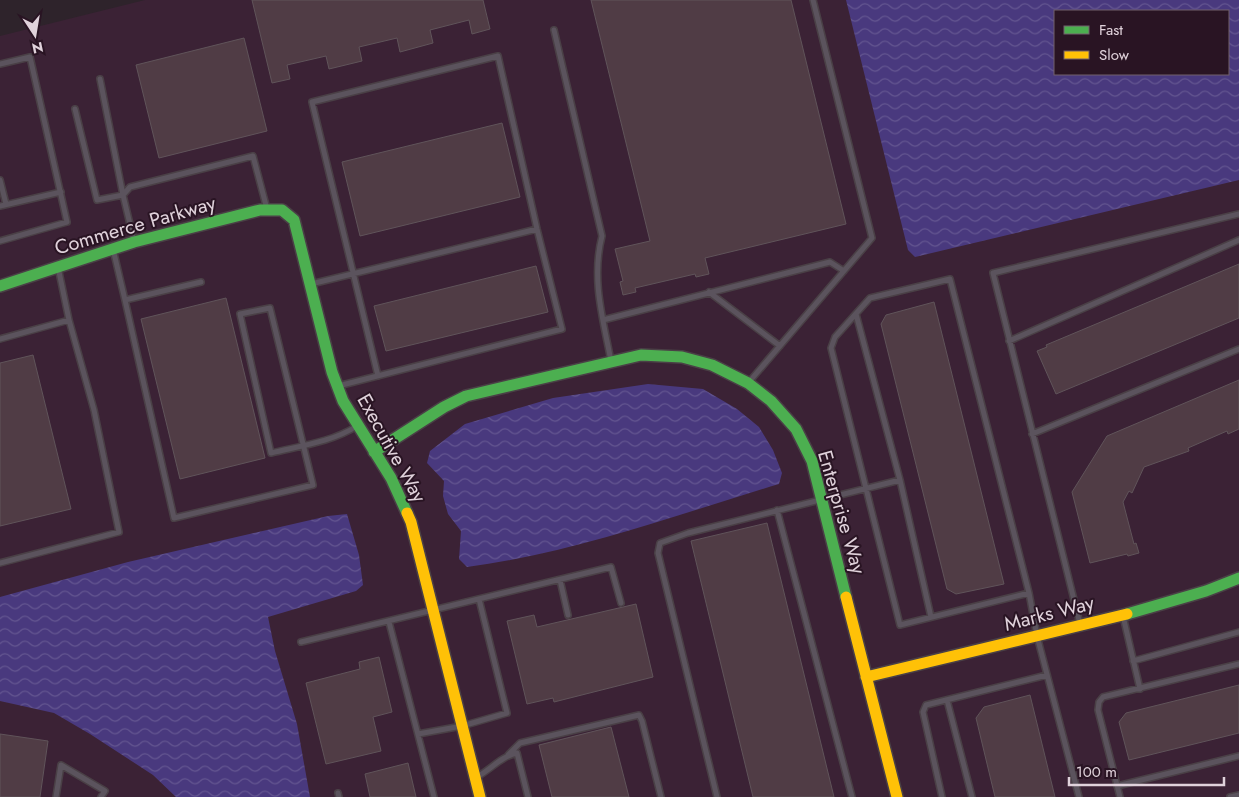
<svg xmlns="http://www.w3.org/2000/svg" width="1239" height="797" font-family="Jost,sans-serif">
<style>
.built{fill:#3b2235;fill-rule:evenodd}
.water{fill:url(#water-waves);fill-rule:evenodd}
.building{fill:#503c45;stroke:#60545a}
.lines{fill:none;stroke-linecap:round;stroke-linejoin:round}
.lane-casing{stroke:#4a4046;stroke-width:8}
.fast-casing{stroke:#4a4046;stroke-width:14}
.slow-casing{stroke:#4a4046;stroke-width:14}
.lane{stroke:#5b535d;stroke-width:5}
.fast{stroke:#4caf50;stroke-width:11}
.slow{stroke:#ffc107;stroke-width:11}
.labels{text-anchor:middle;stroke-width:4;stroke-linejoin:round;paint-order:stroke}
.street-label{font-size:20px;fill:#e0d2db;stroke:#291423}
</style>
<defs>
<pattern id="water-waves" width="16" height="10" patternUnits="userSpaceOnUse" patternTransform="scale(1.25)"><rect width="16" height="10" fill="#49397e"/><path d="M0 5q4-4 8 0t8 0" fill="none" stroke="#635590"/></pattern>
</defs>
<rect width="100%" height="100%" fill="#2e232b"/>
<path class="built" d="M145,0H1239V797H0V36ZM1055,11H1228V74H1055Z"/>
<path class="water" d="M846,0H1239V180L915,257L908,250ZM1228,11V74H1055V11Z
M648,384L703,389L737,409L759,427L773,450L782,473L779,484C676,515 574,553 467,567L459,559L461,531L448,514L443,496L444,481L427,463L430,451L465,424L553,398Z
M347,514L359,555L363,585L356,591L268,617L275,651L297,724L310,797H176L153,775L90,734L54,713L0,701V597L128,562L328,516Z"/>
<path class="building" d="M252,0H483L490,29L472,34L469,20L430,30L433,43L400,52L397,38L359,47L362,61L329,69L326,56L287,65L290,79L272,83Z
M591,0H791L846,224L705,258L709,274L696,277L695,274L635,288L636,292L623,295L620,282L623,281L615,249L650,241Z
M244,38L267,131L159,158L136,65Z
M502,123L520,197L360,236L342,162Z
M1239,264V318L1056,394L1037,351L1047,347L1046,345Z
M536,266L548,312L386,351L374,306Z
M226,298L265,458L180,479L141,319Z
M934,302L1004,584L956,594L947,589L881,324L886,315Z
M33,355L71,509L0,526V363Z
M1239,380V429L1228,434L1227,431L1188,448L1189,451L1144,467L1132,493L1129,491L1123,502L1134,544L1136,543L1139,553L1128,556L1127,554L1090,563L1072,492L1107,436Z
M767,523L834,797H753L691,541Z
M636,604L653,677L554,702L553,698L527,704L507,621L534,615L537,627Z
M379,657L392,712L373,717L381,751L326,764L306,683L360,669L359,662Z
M1239,685V733L1129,760L1119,722L1126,713Z
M1030,695L1055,797H995L976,718L984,707Z
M611,727L629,797H552L539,745Z
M0,734L48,741L40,797H0Z
M408,763L416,797H370L365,774Z"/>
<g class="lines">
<defs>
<path id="lane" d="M554,30L602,236C591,279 603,319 611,361
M0,64L30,57L67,222L0,241
M100,79L123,195L130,187L253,156L267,209
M75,109L97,200L123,195L134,241
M0,180L6,204
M0,206L61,192
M113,249L125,300L201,282
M311,284L537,229
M709,292L780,346
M125,300L174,518L313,485L270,308L240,314L271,453C300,446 332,442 357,426
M856,314L900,480L931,617
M603,320L830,262L844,271
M0,339L69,320
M1009,341L1239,240
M749,382L872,238L813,0
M338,386L562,329L537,229L498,56L312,102L378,376
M1032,434L1239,349
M777,510L852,797
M0,563L119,532L94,410L69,320L58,267
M560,580L568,615
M1029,593L900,625L831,348L835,337L870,298L950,279L1029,593L1037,636L1079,797
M1123,616L1140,689
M389,622L434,797
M1080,624L993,273L1239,214
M301,642L611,567L621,603
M1133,661L1239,632
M947,700L972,797
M418,734L462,726L507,713L479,599
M508,755L520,743L639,715L642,721L661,797
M477,777C491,769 502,756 517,753L528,797
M1117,786L1239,756
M338,793L339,797
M56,797L61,765L105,791L101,797
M717,797L658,553L660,543L688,533L900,480
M942,797L923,712L926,705L1047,675
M1120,797L1098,710L1099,702L1103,697L1239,664
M1230,797L1239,795"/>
<path id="fast" d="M0,286L134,242L260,210H282L294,220L332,372L343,401L391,478L407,513
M374,452L444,407L466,396L641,355L682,357L712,365L748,383L771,401L796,429L812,461L846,597
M1127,614L1206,591L1239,578"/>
<path id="slow" d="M407,513L411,522L480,797
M846,597L897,797
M866,677L1127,614"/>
</defs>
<use href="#lane" class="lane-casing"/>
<use href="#fast" class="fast-casing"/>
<use href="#slow" class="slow-casing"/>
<use href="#lane" class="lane"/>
<use href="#fast" class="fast"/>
<use href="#slow" class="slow"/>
</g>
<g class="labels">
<g class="street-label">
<text transform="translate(135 225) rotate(-16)" y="7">Commerce Parkway</text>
<text transform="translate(392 448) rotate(61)" y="7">Executive Way</text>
<text transform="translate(842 512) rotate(74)" y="7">Enterprise Way</text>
<text transform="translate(1049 613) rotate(-14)" y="7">Marks Way</text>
</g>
</g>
<rect x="1054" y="10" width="175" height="65" fill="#291423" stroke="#72606d"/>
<rect x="1064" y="26" width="25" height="8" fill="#4caf50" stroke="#72606d"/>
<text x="1099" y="35" font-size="15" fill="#e0d2db">Fast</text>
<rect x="1064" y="51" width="25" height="8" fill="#ffc107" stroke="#72606d"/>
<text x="1099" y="60" font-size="15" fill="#e0d2db">Slow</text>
<g transform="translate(35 35) rotate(168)" stroke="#291423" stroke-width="4" paint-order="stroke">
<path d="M0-4L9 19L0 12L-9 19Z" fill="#e0d2db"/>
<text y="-8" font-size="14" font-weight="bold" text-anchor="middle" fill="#e0d2db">N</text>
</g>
<path d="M1069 777v8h155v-8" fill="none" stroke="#e0d2db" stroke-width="2.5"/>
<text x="1076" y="777" font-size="15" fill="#e0d2db" stroke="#291423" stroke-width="4" paint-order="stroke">100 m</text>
</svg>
